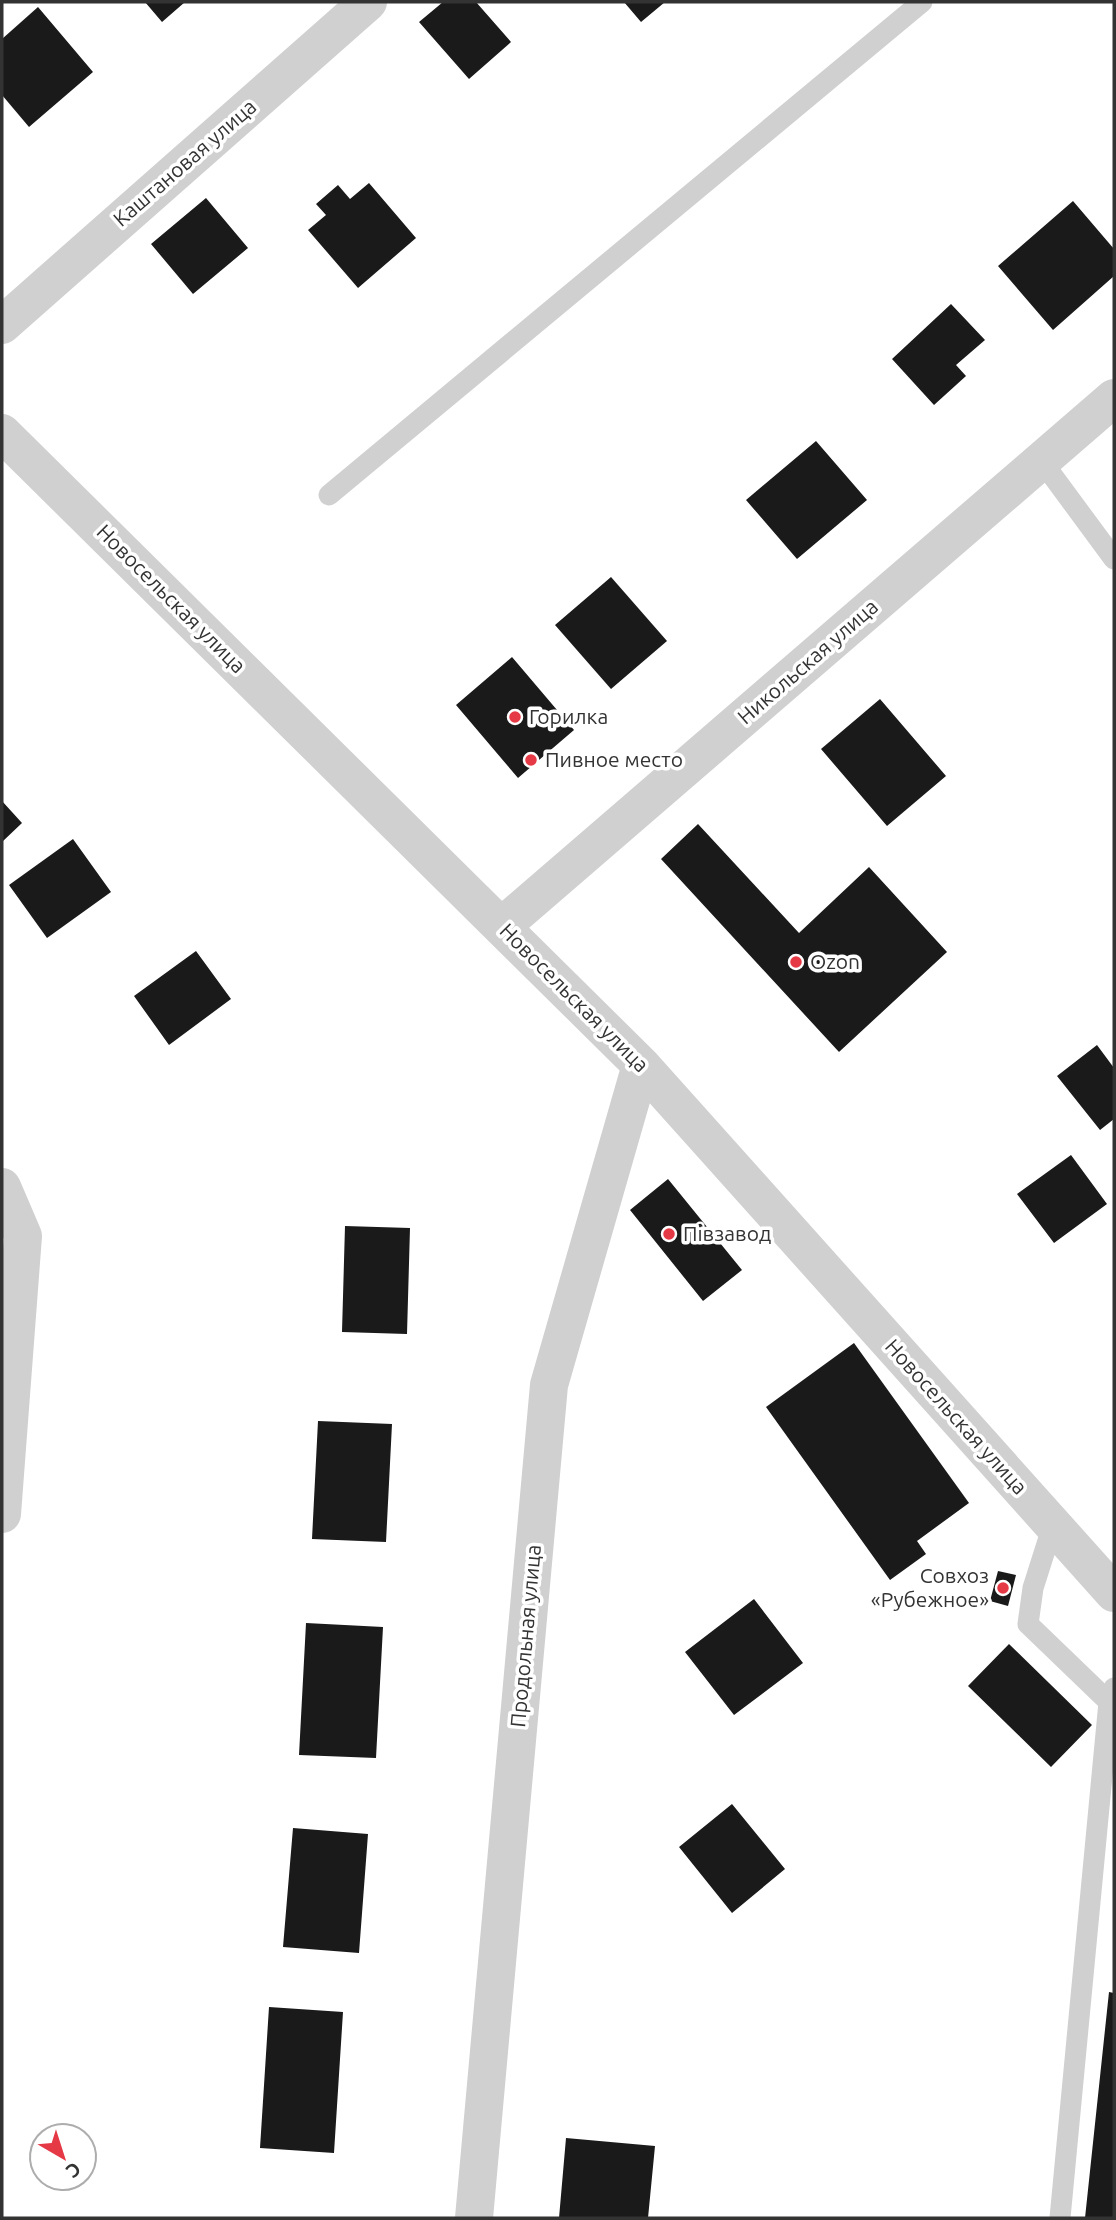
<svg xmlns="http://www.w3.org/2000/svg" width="1116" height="2220" font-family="Ubuntu,sans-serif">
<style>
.building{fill:#1a1a1a}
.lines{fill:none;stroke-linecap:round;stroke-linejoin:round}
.service{stroke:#d0d0d0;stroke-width:21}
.minor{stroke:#d0d0d0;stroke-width:38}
.tertiary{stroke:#d0d0d0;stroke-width:38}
.poi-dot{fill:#e63946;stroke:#fff;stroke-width:2.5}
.labels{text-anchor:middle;stroke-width:7;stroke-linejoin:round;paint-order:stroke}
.street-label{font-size:21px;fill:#333;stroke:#fff}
.poi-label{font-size:21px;fill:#333;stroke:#fff;text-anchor:start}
</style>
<rect width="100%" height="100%" fill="#fff"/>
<path class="building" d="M145,2H185L162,22Z
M443,2H476L511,42L469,79L419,22Z
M624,2H665L641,22Z
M38,7L93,72L29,127L2,95V39Z
M369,183L416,238L358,288L308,230L326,215L316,204L338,185L350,199Z
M206,198L248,248L193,294L151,244Z
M1073,201L1114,249V276L1053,330L998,266Z
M951,304L985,340L956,365L966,376L934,405L892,359Z
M816,441L867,500L797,559L746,500Z
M611,577L667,641L611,689L555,625Z
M512,657L574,730L518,778L456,705Z
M880,699L946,776L887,826L821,749Z
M2,801L22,823L2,842Z
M698,824L799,933L869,867L947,952L839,1052L661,859Z
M73,839L111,892L47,938L9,885Z
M196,951L231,999L169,1045L134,996Z
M1097,1045L1114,1068V1119L1100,1130L1057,1076Z
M1071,1155L1107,1204L1054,1243L1017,1194Z
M668,1179L742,1270L703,1301L630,1210Z
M345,1226L410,1228L407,1334L342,1332Z
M854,1343L969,1503L917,1541L926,1554L890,1580L766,1407Z
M318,1421L392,1424L386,1542L312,1539Z
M998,1571L1016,1575L1008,1606L990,1601Z
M754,1599L803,1663L734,1715L685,1652Z
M306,1623L383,1627L376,1758L299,1755Z
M1009,1644L1092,1725L1051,1767L968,1686Z
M732,1804L785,1869L732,1913L679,1847Z
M293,1828L368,1834L359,1953L283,1947Z
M1109,1992L1114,1993V2218H1085Z
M269,2007L343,2012L334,2153L260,2148Z
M566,2138L655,2146L648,2218H559Z"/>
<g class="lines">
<path class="service" d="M1041,460L1114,559
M329,495L922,2
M1053,1525L1033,1588L1028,1624L1109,1702L1114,1688
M1060,2218L1109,1702"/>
<path class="minor" d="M2,325L368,2
M502,926L1114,398
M2,1187L23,1236L2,1514"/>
<path class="tertiary" d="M2,433L641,1065L1114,1593
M474,2218L549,1385L641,1065"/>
</g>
<g class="poi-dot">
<circle cx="515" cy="717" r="7"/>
<circle cx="531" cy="760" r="7"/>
<circle cx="796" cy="962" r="7"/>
<circle cx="669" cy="1234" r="7"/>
<circle cx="1003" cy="1588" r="7"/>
</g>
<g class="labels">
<g class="street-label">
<text transform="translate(185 163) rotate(-41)" y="7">Каштановая улица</text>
<text transform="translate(171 599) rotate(45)" y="7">Новосельская улица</text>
<text transform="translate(808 662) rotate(-41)" y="7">Никольская улица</text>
<text transform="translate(574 998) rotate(45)" y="7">Новосельская улица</text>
<text transform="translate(956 1417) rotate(48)" y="7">Новосельская улица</text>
<text transform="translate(526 1636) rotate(-85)" y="7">Продольная улица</text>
</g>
<g class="poi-label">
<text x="529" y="724">Горилка</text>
<text x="545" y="767">Пивное место</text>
<text x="810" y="969">Ozon</text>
<text x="683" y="1241">Пiвзавод</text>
<text x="989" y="1583" text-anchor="end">Совхоз<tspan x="989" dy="24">«Рубежное»</tspan></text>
</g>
</g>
<rect width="1116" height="2220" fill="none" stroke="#333333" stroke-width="7"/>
<g transform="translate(63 2157) rotate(141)"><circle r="33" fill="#ffffff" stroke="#adadad" stroke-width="2"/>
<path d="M0-5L12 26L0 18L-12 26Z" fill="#e63946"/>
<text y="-10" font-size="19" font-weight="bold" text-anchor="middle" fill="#333333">С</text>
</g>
</svg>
